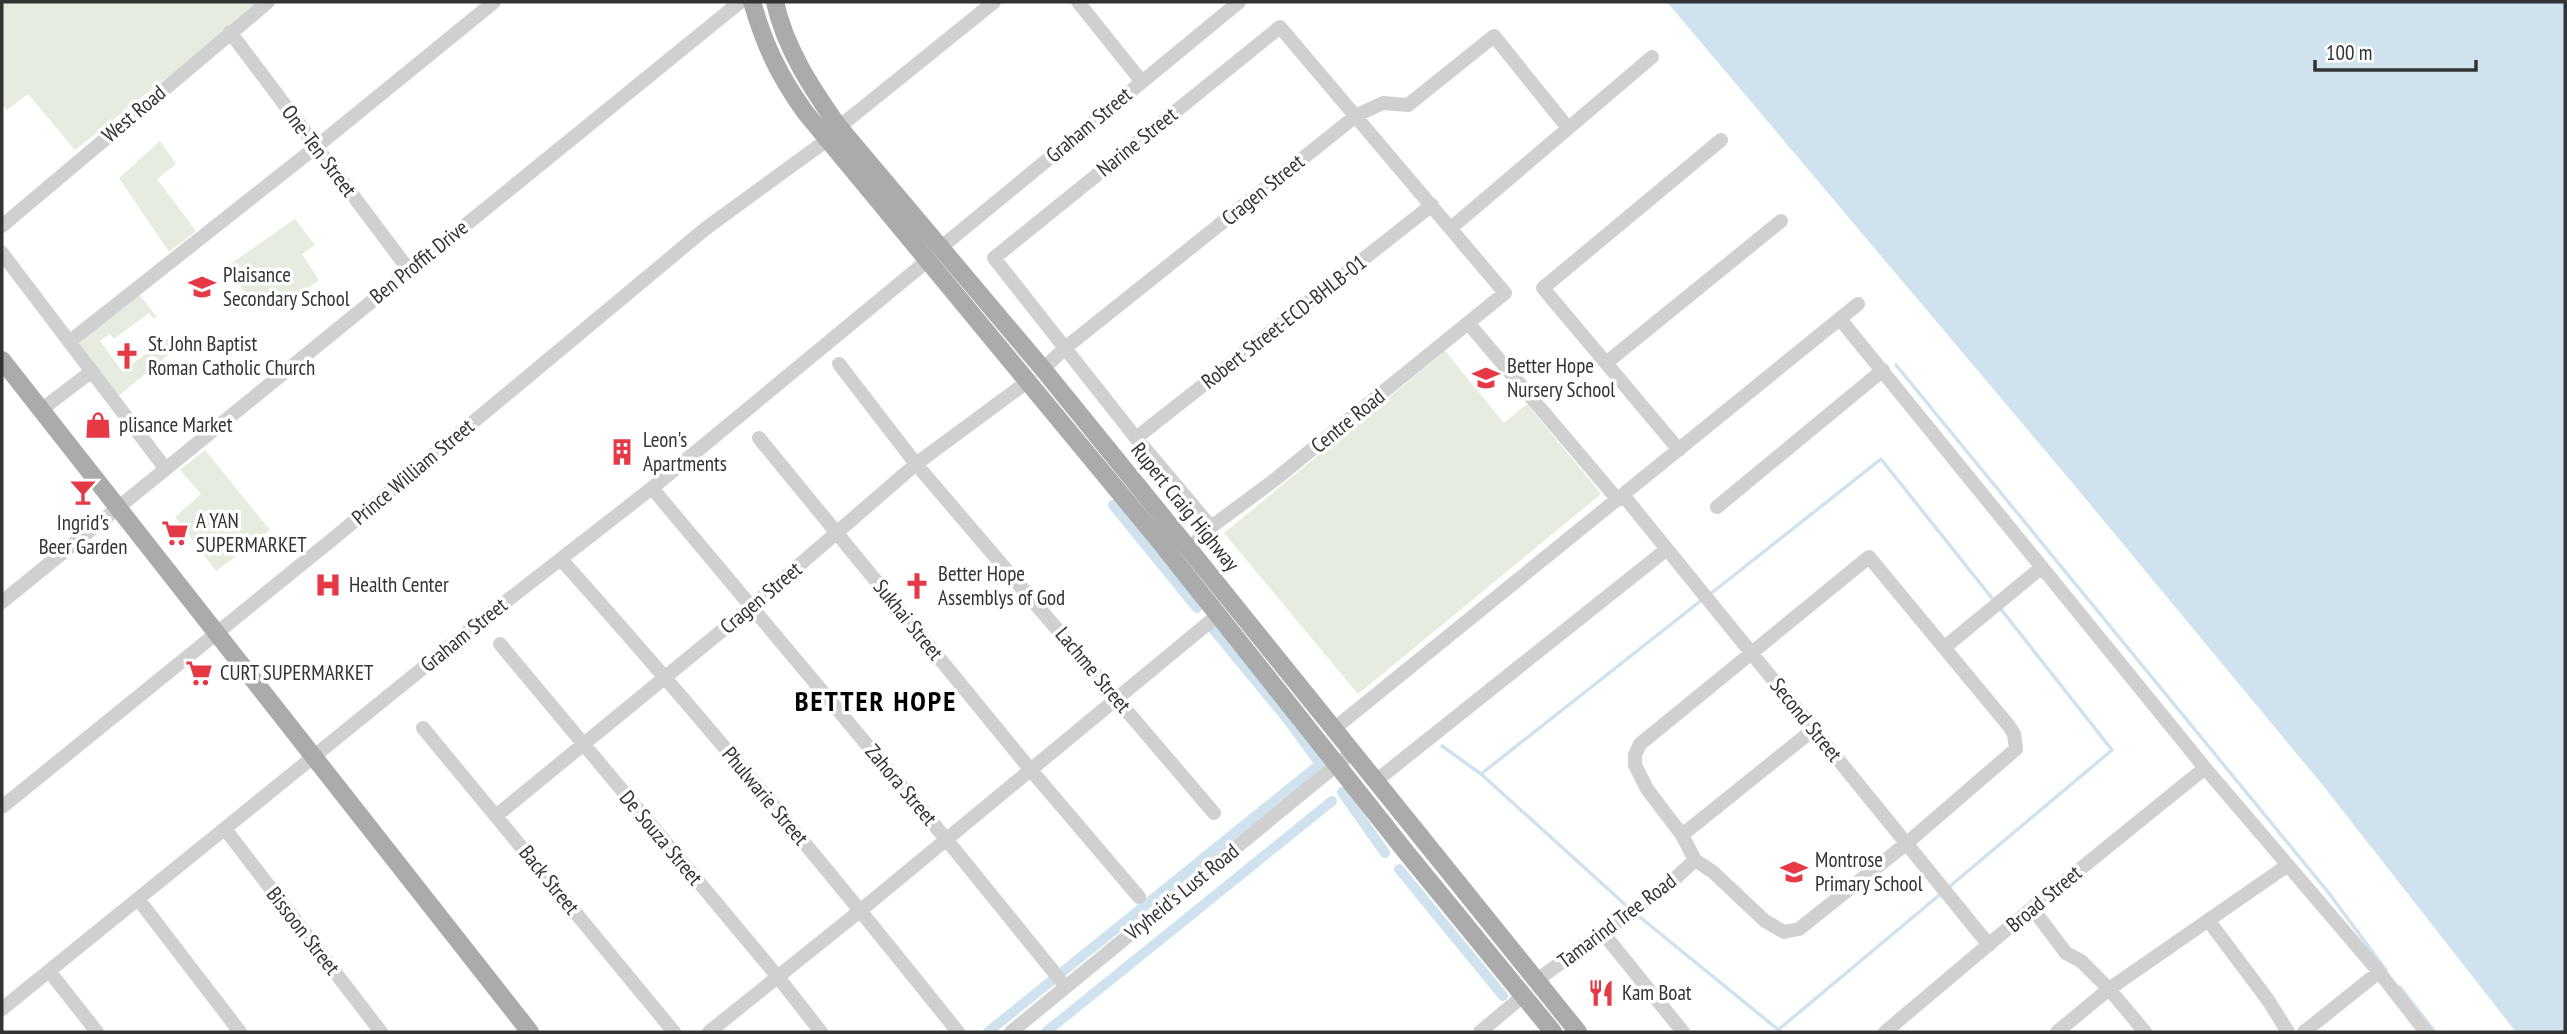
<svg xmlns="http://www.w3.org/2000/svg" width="2567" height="1034" font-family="'PT Sans Narrow',sans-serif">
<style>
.green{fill:#e6ecdf}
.water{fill:#cfe2ee}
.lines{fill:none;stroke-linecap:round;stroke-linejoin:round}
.stream{stroke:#cfe2ee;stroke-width:3.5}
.canal{stroke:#cfe2ee;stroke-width:10}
.minor{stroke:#d0d0d0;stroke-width:14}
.major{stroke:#ababab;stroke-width:18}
.labels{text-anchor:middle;stroke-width:7;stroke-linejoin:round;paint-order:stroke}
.street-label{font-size:21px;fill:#333;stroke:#fff}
.poi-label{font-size:21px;fill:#333;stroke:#fff;text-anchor:start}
.district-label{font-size:28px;font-weight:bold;letter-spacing:2px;fill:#000;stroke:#fff}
</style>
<rect width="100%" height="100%" fill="#fff"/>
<path class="green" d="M2,2H262L75,150L28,94L7,110L2,104Z
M160,141L176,164L157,179L196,231L169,252L119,178Z
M295,219L315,245L302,254L319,280L280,308L270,297L257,308L226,267Z
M139,294L157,317L154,319L149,313L114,339L110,334L100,341L122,371L171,336L179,346L116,398L75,343Z
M1445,351L1504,423L1527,404L1601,494L1358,694L1224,533Z
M205,450L270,530L216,571L175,517L201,494L180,470Z"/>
<path class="water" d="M1667,2H2565V1032H2516L2325,788L2075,486Z"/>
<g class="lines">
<path class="stream" d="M1896,365L2328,892L2386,970
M1709,595L1881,459L1995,602
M1442,746L1481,774
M1949,887L2112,750L2000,608
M1629,908L1481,774L1703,599
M1635,913L1781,1032
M2400,987L2435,1032
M1778,1030L1943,892"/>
<path class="canal" d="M1113,505L1197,608
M1342,792L1385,853
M1399,869L1503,996
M988,1032L1320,764L1288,720L1213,629
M1046,1032L1332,801"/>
<path class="minor" d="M1078,2L1142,82
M230,32L409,270
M839,127L994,2
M2,226L268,2
M1451,228L1652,57
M939,249L1239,2
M2,253L165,468
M1840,319L2205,768L2379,972L2426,1032
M1469,324L1618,500
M69,342L316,147L494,2
M1606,363L1781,221
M839,364L916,464L1214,813
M1043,369L1065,348L1357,115L1383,103L1408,105L1494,36L1568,128
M41,410L92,371
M759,438L1030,769L1139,897
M1136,438L1432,205
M1679,450L1543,288L1721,140
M652,488L946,839L1066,987
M1623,495L1989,945
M1717,507L1883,370
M1189,549L1211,527L1273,481L1505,293L1280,27L994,258L1136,438L1211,527
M1869,557L2009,726L2014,734L2016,749L1907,843L1799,929L1784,932L1765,921L1713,872L1695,860L1682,835L1647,789L1635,765V755L1640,744Z
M566,565C702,717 831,873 958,1032
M2,602L740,2
M500,644L778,977L821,1032
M1945,647L2042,567
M423,728L674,1032
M1335,728L1858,304
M1377,780L1667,549
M2,807L334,538L705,229L827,140
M496,816L752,606L916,464L1027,382
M225,829L381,1032
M1682,835L1814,729
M138,899L240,1032
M2032,908L2066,953L2081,961L2109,989L2145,1032
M2208,920L2268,1000L2288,1032
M1603,933L1683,1032
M49,971L97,1032
M1537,980L1667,886L1695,860
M2,1009L481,621L652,488L927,261
M709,1032L861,910L1218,615
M1011,1032L1345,758
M1480,1032L1524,995
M1885,1032L2032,908L2205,768
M2057,1032L2109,989L2288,865
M2304,1032L2379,972"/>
<path class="major" d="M752,2C765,46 778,74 805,112L1157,538L1406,852L1553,1032
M775,2C785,48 812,89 839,127L1043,369L1189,549L1578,1032
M2,360L530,1032"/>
</g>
<defs>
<symbol id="school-bare" viewBox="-9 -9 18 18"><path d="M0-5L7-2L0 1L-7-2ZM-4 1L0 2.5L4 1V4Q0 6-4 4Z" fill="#e63946" stroke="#fff" stroke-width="2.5" paint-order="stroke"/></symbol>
<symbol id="church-bare" viewBox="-9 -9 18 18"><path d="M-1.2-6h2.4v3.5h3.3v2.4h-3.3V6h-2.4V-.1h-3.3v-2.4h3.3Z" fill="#e63946" stroke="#fff" stroke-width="2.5" paint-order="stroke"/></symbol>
<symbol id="shop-bare" viewBox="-9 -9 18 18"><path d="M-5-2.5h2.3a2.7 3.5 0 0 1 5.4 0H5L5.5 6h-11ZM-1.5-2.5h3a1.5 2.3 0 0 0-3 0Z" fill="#e63946" stroke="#fff" stroke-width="2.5" paint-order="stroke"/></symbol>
<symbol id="building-bare" viewBox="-9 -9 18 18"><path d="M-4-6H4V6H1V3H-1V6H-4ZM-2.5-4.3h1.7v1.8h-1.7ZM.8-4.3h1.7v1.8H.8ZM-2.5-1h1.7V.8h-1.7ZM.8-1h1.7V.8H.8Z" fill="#e63946" stroke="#fff" stroke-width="2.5" paint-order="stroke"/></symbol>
<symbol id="bar-bare" viewBox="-9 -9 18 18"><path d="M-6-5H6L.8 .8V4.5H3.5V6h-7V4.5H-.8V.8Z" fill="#e63946" stroke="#fff" stroke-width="2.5" paint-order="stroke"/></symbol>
<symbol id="supermarket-bare" viewBox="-9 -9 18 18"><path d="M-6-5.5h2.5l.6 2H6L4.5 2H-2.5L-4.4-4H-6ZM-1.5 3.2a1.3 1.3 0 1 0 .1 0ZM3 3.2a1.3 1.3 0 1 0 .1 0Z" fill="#e63946" stroke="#fff" stroke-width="2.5" paint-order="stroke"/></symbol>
<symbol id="hospital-bare" viewBox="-9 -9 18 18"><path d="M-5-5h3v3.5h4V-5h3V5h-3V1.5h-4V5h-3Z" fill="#e63946" stroke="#fff" stroke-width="2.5" paint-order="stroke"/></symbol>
<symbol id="restaurant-bare" viewBox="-9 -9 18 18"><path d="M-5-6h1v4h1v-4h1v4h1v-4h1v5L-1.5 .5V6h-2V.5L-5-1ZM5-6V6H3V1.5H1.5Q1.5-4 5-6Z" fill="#e63946" stroke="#fff" stroke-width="2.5" paint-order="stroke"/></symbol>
</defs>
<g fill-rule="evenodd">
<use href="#school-bare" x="183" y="268" width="38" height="38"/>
<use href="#church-bare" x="108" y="337" width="38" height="38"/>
<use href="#school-bare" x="1467" y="359" width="38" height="38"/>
<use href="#shop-bare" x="79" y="406" width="38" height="38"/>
<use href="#building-bare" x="603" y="433" width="38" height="38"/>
<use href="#bar-bare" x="64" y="473" width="38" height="38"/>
<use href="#supermarket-bare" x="156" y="514" width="38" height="38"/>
<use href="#hospital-bare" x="309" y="566" width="38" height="38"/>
<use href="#church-bare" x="898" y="567" width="38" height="38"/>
<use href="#supermarket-bare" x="180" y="654" width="38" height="38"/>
<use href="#school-bare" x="1775" y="853" width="38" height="38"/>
<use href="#restaurant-bare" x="1582" y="974" width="38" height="38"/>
</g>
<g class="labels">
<g class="street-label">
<text transform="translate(134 114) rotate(-40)" y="7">West Road</text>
<text transform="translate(1089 125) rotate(-40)" y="7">Graham Street</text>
<text transform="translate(1137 142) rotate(-39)" y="7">Narine Street</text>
<text transform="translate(319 151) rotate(53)" y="7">One-Ten Street</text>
<text transform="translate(1263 190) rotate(-39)" y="7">Cragen Street</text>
<text transform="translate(419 262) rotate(-39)" y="7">Ben Proffit Drive</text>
<text transform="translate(1284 322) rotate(-38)" y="7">Robert Street-ECD-BHLB-01</text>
<text transform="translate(1348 421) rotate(-39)" y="7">Centre Road</text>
<text transform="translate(413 472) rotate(-40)" y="7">Prince William Street</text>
<text transform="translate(1185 507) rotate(51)" y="7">Rupert Craig Highway</text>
<text transform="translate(761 598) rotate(-40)" y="7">Cragen Street</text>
<text transform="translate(908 620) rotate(51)" y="7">Sukhai Street</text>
<text transform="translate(464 635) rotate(-39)" y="7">Graham Street</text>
<text transform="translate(1093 670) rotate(50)" y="7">Lachme Street</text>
<text transform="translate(1806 720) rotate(51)" y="7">Second Street</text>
<text transform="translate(901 785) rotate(50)" y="7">Zahora Street</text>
<text transform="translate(765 796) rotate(50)" y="7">Phulwarie Street</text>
<text transform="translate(661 838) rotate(50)" y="7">De Souza Street</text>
<text transform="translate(549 880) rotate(51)" y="7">Back Street</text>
<text transform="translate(1182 892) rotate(-39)" y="7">Vryheid's Lust Road</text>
<text transform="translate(2044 899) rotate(-40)" y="7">Broad Street</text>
<text transform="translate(1617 921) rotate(-37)" y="7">Tamarind Tree Road</text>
<text transform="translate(303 931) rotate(52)" y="7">Bissoon Street</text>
</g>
<g class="poi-label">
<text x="223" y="282">Plaisance<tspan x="223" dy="24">Secondary School</tspan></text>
<text x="148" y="351">St. John Baptist<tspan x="148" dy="24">Roman Catholic Church</tspan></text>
<text x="1507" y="373">Better Hope<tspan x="1507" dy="24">Nursery School</tspan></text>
<text x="119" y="432">plisance Market</text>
<text x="643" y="447">Leon's<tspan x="643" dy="24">Apartments</tspan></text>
<text x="196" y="528">A YAN<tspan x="196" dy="24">SUPERMARKET</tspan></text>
<text x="83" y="530" text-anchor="middle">Ingrid's<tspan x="83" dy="24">Beer Garden</tspan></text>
<text x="938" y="581">Better Hope<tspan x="938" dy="24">Assemblys of God</tspan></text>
<text x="349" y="592">Health Center</text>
<text x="220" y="680">CURT SUPERMARKET</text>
<text x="1815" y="867">Montrose<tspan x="1815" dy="24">Primary School</tspan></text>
<text x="1622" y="1000">Kam Boat</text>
</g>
<g class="district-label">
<text x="876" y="711">BETTER HOPE</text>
</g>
</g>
<rect width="2567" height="1034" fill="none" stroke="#333333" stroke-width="7"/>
<path d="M2315 60v10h161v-10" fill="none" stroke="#333333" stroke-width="3.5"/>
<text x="2326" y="60" font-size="21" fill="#333333" stroke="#ffffff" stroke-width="5" paint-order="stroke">100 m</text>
</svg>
